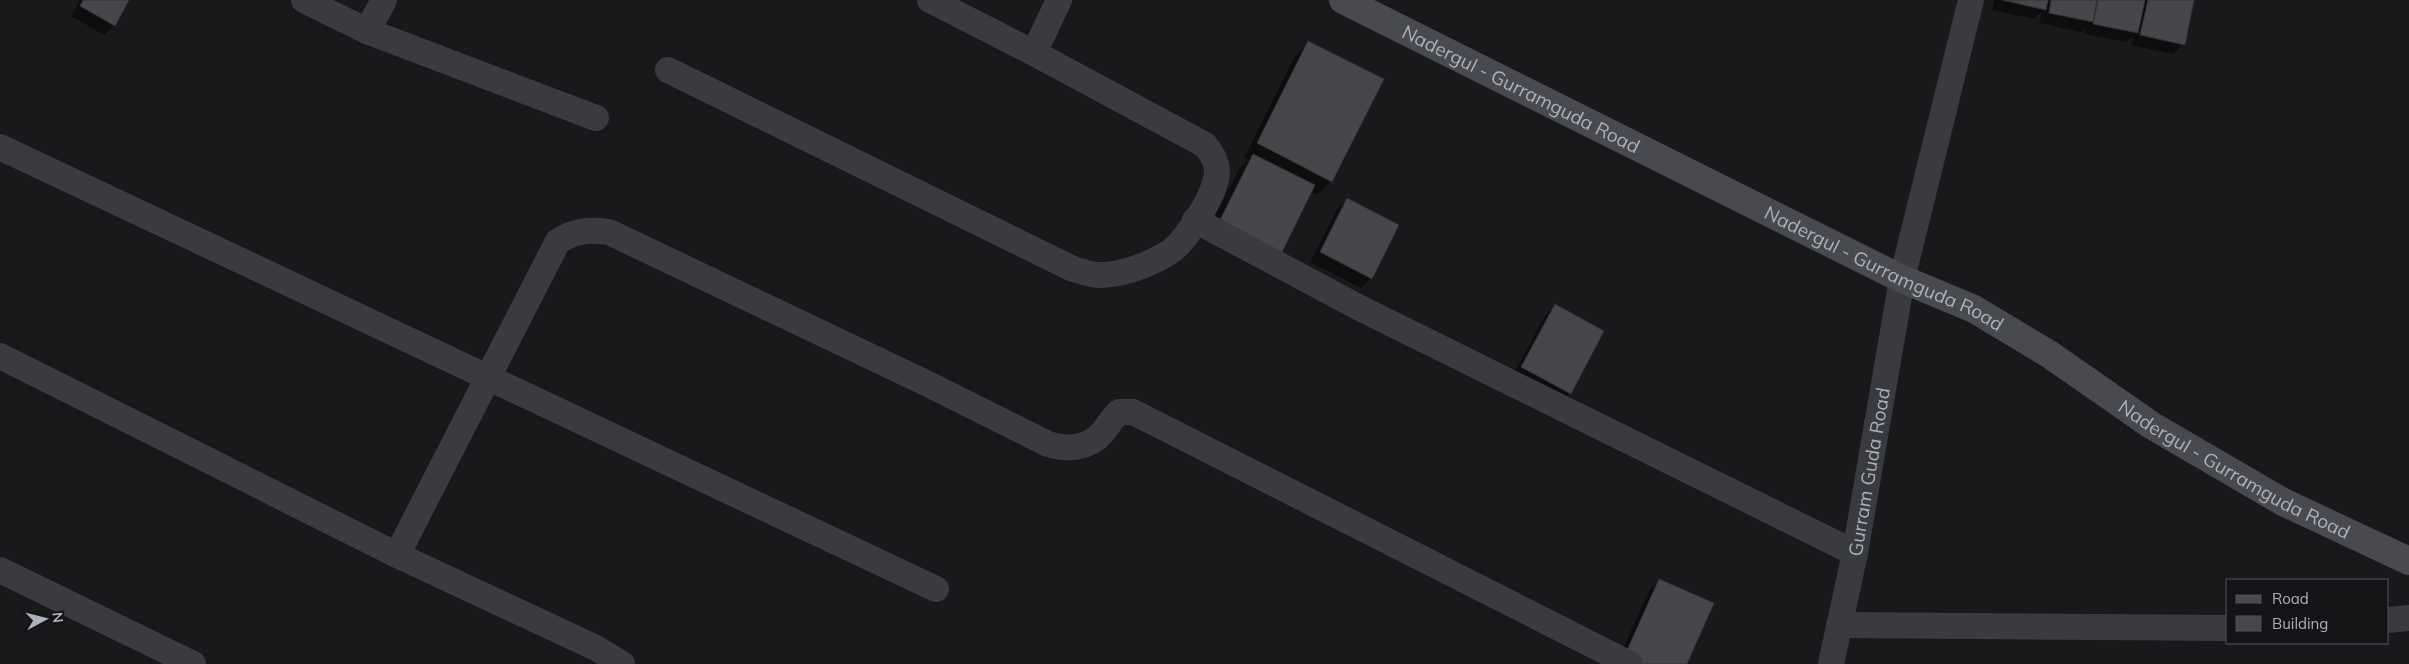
<svg xmlns="http://www.w3.org/2000/svg" width="2409" height="664" font-family="Mulish,sans-serif">
<style>
.shadow{fill:#0007}
.building{fill:#46474b;stroke:#333337}
.lines{fill:none;stroke-linecap:round;stroke-linejoin:round}
.minor{stroke:#3a3b40;stroke-width:26}
.secondary{stroke:#484a50;stroke-width:28}
.labels{text-anchor:middle;stroke-width:4.5;stroke-linejoin:round;paint-order:stroke}
.street-label{font-size:19px;fill:#acb1ba;stroke:#141416}
</style>
<rect width="100%" height="100%" fill="#19191b"/>
<path class="shadow" d="M80,0H128L114,25L104,35L71,16Z
M1994,0H2193L2183,44L2173,54L2131,45L2133,36L2126,42L2084,34L2085,28L2081,32L2039,23L2042,12L2034,19L1992,10Z
M1309,42L1331,181L1317,195L1311,192L1205,237L1239,169L1248,160L1244,158L1295,56Z
M1347,200L1371,278L1361,288L1310,262L1337,210Z
M1555,306L1570,393L1560,403L1512,377L1545,316Z
M1659,580L1685,664H1616L1649,591Z"/>
<path class="building" d="M83,0H129L115,26L80,6Z
M2002,0H2048L2046,10Z
M2051,0H2097L2093,22L2049,13Z
M2098,0H2145L2138,33L2093,24Z
M2148,0H2194L2185,45L2140,35Z
M1308,41L1384,79L1332,182L1257,143Z
M1253,154L1315,185L1281,254L1219,222Z
M1347,198L1399,225L1372,279L1320,252Z
M1555,304L1604,331L1571,394L1521,367Z
M1659,579L1714,603L1687,664H1639L1624,657Z"/>
<g class="lines">
<g class="minor">
<path d="M304,0L367,31L596,118"/>
<path d="M367,31L384,0"/>
<path d="M1034,53L1059,0"/>
<path d="M668,70L1073,269C1081,271 1091,275 1099,275C1122,275 1149,265 1168,253C1186,243 1216,193 1217,172C1217,161 1212,153 1205,145L1034,53L930,0"/>
<path d="M0,147L936,589"/>
<path d="M1195,220L1358,307L1855,553"/>
<path d="M0,356L397,555L596,648L622,664"/>
<path d="M397,555L558,241C575,231 589,229 609,232L926,383L1048,444C1066,450 1088,449 1102,433C1108,426 1112,418 1119,412H1133L1630,664"/>
<path d="M0,570L193,664"/>
<path d="M2388,620L2409,618"/>
<path d="M1839,625L2228,628"/>
<path id="s1" d="M1831,664L1855,553L1902,279L1971,0"/>
</g>
<path class="secondary" id="s2" d="M1343,0L1902,279L1974,309L2049,354L2151,425L2283,502L2409,561"/>
</g>
<g class="labels">
<g class="street-label">
<text dy="7" stroke="none"><textPath href="#s2" startOffset="199">Nadergul - Gurramguda Road</textPath></text>
<text dy="7" stroke="none"><textPath href="#s2" startOffset="604">Nadergul - Gurramguda Road</textPath></text>
<text dy="7" stroke="none"><textPath href="#s2" startOffset="1009">Nadergul - Gurramguda Road</textPath></text>
<text dy="7" stroke="none"><textPath href="#s1" startOffset="196">Gurram Guda Road</textPath></text>
</g>
</g>
<rect x="2226" y="579" width="162" height="65" fill="#141416" stroke="#515358"/>
<rect x="2236" y="595" width="25" height="8" fill="#484a50" stroke="#515358"/>
<text x="2272" y="604" font-size="15" fill="#acb1ba">Road</text>
<rect x="2236" y="616" width="25" height="15" fill="#46474b" stroke="#515358"/>
<text x="2272" y="629" font-size="15" fill="#acb1ba">Building</text>
<g transform="translate(45 619) rotate(83)" stroke="#141416" stroke-width="4" paint-order="stroke">
<path d="M0-4L9 19L0 12L-9 19Z" fill="#acb1ba"/>
<text y="-8" font-size="14" font-weight="bold" text-anchor="middle" fill="#acb1ba">N</text>
</g>
</svg>
